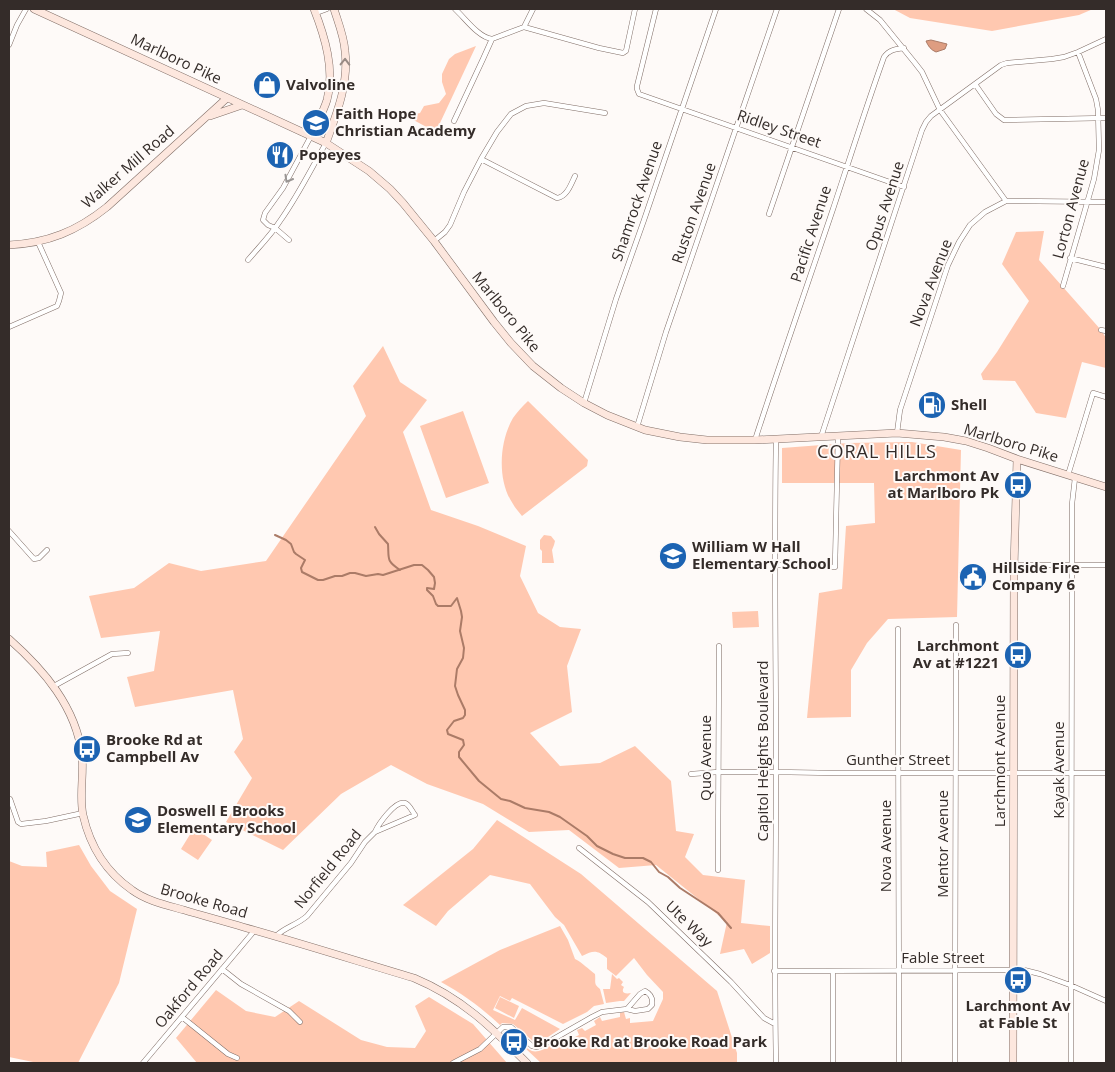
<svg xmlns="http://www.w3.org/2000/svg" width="1115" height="1072" font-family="'Open Sans',sans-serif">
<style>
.green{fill:#ffc8b0}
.water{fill:#de9d81;stroke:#ab7b67}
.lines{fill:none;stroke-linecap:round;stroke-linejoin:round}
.stream{stroke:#ab7b67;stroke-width:2}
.street-casing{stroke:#806e67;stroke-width:5.5}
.secondary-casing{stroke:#806e67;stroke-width:8}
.street{stroke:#fff;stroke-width:4.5}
.secondary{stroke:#fde7de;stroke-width:7}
.oneway{stroke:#988a84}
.oneway2{stroke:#9a9694}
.labels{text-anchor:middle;stroke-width:4;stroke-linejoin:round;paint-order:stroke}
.street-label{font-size:15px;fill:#342c29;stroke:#fefaf8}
.poi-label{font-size:15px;font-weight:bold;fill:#342c29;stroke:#fefaf8;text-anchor:start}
.quarter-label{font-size:18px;letter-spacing:1px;fill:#342c29;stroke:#fefaf8}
</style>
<rect width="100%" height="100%" fill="#fefaf8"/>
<path class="green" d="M893,9H1093L1079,15L992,31L910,18Z
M476,46L440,123L434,131L406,116L420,113L424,106L439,103L446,94L442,82V74L449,59L455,54Z
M1044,231L1039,260L1101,330L1106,338V368L1082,362L1066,418L1036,413L1015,381L983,380L981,374L997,352L1029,301L1002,264L1016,232Z
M383,346L400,382L427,400L403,432L431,510L478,526L526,546L520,576L538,613L560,627L581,629L567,666L572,712L530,733L560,766L600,763L635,746L671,781L676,831L694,834L685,857L703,875L745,880L741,923L770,926V953L752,964L744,949L720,954L727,922L656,865L619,868L569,830L529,832L483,804L427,784L391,765L341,794L283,850L226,822L252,778L234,752L243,739L233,690L135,707L127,677L154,671L160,631L101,638L89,596L134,588L169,563L201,571L266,561L366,416L353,386Z
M528,401L588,460L587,466L522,516C519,512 515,508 513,504C497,481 499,442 513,418C517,412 522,407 528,401Z
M463,411L489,483L446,498L420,426Z
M912,442L961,450L957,617L888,619L867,643L851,670V717L807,718L819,593L842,589L846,526L875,523L874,483H782V448L848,443Z
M544,535L551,536L555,541L554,545L552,550L554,563H542V551L540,549V540Z
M758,611L759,627L733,628L732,612Z
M497,820L581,874L717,991L737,1053V1063H541L508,1032V1030L511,1032C516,1037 526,1049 532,1051C542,1054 556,1041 564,1037L567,1041L579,1035L577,1030L582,1028L585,1031L596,1025L594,1021L600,1017L602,1021L620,1017V1013L624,1012L626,1019L630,1018V1023L653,1021L663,999V992L647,975L634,958L616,976L607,969V958C597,950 594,950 582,956L564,925L555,917L530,884L490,875L448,911L436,926L403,905L473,849Z
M194,828L212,840L198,860L181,849Z
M79,845L91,866L110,891L137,909L119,983L78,1063H38L9,1057V861L22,866L47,867L46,852Z
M560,926L568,940L575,959C583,963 588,969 595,974C596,982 593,984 600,989L604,1004L594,1006L587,1012L563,1024L512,998L510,1001L500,996L493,1010L515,1020L522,1008L560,1029L539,1043L534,1042L513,1024L502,1023L500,1025C482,1008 463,994 441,982L500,950Z
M612,974L617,979L619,978L623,982L621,985L624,987C620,994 627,994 631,993L624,1001H620L606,1003L603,989H610Z
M216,990L246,1011L275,1017L299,1001L361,1040L387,1047L415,1048L426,1031L415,1006L429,997L473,1024L507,1063H197L176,1038Z
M500,997L519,1006L514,1018L495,1008Z"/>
<path class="water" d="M931,40L947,44L945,49L936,52C931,50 928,46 926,41Z"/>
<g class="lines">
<path class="stream" d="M375,527L379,534L388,544C389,559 386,561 400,570
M275,535L286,540L291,544L294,552L296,554L305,560L301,568L302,572L318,580H323L335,576H342L350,573H355L366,576L378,574L383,575L414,565H422L428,570L434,577L435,583L434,589L427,588V590L433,596L436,604L438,606H451L457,598L461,611L462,617L460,631L464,648L463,658L457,669L455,686L458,695L465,710V715L463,718L454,721L447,730L448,734L463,740L464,745L459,752V757L479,781L501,799L510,801L525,808L549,812L560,817L587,836L597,846L613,854L625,858H643L651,862L659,872L668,877L680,888L718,913L731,928"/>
<defs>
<path id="street" d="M455,9C465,18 478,37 492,39
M656,9L637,86V89L639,94L904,187
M866,9L880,20L915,63L922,72L940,110L1006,201
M316,13L327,9
M524,27L599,48L623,53L626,51L635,9
M524,27L533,9
M9,45L17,25L26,9
M975,84L996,114L1004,120L1106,118
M454,121L483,59L492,39L524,27
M481,159L557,198C567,197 571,184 575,176
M769,214L839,9
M289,240L275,228L268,225L263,220L265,213L283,188L311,136
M434,241L445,232L450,225L464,192L481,159L497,132L511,114L526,106L544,103L605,113
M1070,258L1106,267
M248,260C259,247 271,235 280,221C298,196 311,169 326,143
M1063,286L1094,179L1099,150L1098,110L1096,99L1078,52
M9,327L57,306L59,301L61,293L38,242
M1101,330L1106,331
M584,403L616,299L644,220L716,9
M637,427L666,332L777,9
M897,433L900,410L948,265L959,242L970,225L985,212L1006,201L1106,202
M821,437L922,130L926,122L931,116L1001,65L1007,63L1052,59L1064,57L1078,52L1106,39
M755,440C780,363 807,286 833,209C850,158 866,107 884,57C889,50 895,49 904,48
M1068,475L1093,393L1106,397
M9,531L34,559L39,558L47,550
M775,565L835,567L838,436
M1014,565H1106
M898,629L899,1063
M54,686L112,654L128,653
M691,774L718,772H776L833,773H1106
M10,799L18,822L21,824L46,821L83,813
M579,848L648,902L731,982L764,1018L775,1024
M718,870L719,646
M276,936C285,927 297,925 307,916L351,863L365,842L375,832L415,815C412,811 409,804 405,803C395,800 378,825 375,832
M222,969L241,984L289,1011L300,1022
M774,971L1024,970L1040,974L1070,985L1106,1001
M182,1017L228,1054L237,1058
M143,1063L255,930
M453,1063L480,1049L503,1027H511L532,1046L537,1047L543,1045L592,1017L602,1012L627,1009L635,1011L648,1009L652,1005C653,999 651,994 645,991L640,994L627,1009
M776,1063C774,966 776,869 776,772C776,661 774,550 776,439
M833,1063V971
M955,1063L956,625
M1071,1063L1072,504L1075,478"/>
<path id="secondary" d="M34,9L326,143L369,171L390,189L403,203L434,241L494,322L511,343L533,366L561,388L584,403L607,415L645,430L680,437L707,440H755L897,433L944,437L966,441L988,448L1017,459L1106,487
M210,116L242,105
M311,136C316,124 323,113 327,100C335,70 325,37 314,9
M326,143C337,113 349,83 345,51C344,36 338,22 334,9
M9,245C48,243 77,231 107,207L227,98
M9,639C44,670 76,707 82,755C84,775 79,796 83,815C90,846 106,872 132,890C147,901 166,905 184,910C204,916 223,921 243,927C300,943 357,961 414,978C462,998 491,1027 527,1063
M1013,1063L1014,568L1017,459"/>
</defs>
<use href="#street" class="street-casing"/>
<use href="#secondary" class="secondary-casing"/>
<use href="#street" class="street"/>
<use href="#secondary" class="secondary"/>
</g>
<defs><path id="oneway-chevron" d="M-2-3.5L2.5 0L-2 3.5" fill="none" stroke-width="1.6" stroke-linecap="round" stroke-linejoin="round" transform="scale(1.25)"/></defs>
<use class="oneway" href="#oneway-chevron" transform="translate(345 62) rotate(-89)"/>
<use class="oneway2" href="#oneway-chevron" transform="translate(288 179) rotate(120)"/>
<defs>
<symbol id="shop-disc" viewBox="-11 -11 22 22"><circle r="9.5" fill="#1c63b2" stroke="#fefaf8"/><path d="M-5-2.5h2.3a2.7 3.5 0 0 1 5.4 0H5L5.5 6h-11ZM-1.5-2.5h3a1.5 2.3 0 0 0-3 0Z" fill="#fff"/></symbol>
<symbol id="school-disc" viewBox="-11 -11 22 22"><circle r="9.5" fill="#1c63b2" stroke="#fefaf8"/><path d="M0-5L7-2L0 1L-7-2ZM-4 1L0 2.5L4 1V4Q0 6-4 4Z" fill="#fff"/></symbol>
<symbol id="restaurant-disc" viewBox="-11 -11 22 22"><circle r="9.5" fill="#1c63b2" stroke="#fefaf8"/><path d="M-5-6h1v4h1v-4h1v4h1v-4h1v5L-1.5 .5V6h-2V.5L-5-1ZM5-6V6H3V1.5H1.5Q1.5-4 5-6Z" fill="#fff"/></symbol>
<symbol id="fuel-disc" viewBox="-11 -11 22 22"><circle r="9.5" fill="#1c63b2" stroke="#fefaf8"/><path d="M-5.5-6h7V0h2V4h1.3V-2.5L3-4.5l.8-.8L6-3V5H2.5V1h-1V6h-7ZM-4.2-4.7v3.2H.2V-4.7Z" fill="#fff"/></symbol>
<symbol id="bus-disc" viewBox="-11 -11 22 22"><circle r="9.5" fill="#1c63b2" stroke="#fefaf8"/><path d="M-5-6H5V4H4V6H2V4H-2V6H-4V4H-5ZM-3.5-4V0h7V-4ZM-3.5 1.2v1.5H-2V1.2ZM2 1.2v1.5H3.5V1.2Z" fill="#fff"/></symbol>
<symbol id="civic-disc" viewBox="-11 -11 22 22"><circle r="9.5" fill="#1c63b2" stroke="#fefaf8"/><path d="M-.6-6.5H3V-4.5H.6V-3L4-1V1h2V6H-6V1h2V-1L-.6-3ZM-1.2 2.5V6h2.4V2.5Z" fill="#fff"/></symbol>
</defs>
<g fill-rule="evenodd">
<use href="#shop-disc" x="251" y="69" width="32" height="32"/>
<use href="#school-disc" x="300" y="107" width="32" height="32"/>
<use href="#restaurant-disc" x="264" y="139" width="32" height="32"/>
<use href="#fuel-disc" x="916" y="389" width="32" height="32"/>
<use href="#bus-disc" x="1002" y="469" width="32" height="32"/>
<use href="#school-disc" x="657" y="540" width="32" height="32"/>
<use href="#civic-disc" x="957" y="561" width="32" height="32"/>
<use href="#bus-disc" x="1002" y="639" width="32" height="32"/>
<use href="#bus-disc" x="71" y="733" width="32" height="32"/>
<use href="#school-disc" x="122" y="804" width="32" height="32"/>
<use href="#bus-disc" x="1002" y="964" width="32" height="32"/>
<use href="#bus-disc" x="498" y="1026" width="32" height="32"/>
</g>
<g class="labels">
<g class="street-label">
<text transform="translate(176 59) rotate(25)" y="5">Marlboro Pike</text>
<text transform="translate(779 129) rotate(19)" y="5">Ridley Street</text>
<text transform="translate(128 167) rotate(-41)" y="5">Walker Mill Road</text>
<text transform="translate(637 201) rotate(-71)" y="5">Shamrock Avenue</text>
<text transform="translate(885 206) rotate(-72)" y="5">Opus Avenue</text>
<text transform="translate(1071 209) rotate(-75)" y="5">Lorton Avenue</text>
<text transform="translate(694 213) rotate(-71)" y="5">Ruston Avenue</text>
<text transform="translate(811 234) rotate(-72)" y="5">Pacific Avenue</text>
<text transform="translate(931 283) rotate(-69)" y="5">Nova Avenue</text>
<text transform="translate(506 312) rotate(51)" y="5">Marlboro Pike</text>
<text transform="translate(1011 443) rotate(17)" y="5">Marlboro Pike</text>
<text transform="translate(763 751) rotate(-90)" y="5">Capitol Heights Boulevard</text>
<text transform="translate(706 758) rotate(-90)" y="5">Quo Avenue</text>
<text x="898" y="765">Gunther Street</text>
<text transform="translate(1000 761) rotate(-90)" y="5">Larchmont Avenue</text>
<text transform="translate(1059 770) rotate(-90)" y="5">Kayak Avenue</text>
<text transform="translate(943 844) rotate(-90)" y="5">Mentor Avenue</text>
<text transform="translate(886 846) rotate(-90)" y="5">Nova Avenue</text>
<text transform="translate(328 869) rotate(-51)" y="5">Norfield Road</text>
<text transform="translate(204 901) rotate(16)" y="5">Brooke Road</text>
<text transform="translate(689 924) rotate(44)" y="5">Ute Way</text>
<text x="943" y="963">Fable Street</text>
<text transform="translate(189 989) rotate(-50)" y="5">Oakford Road</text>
</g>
<g class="poi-label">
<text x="286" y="90">Valvoline</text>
<text x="335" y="119">Faith Hope<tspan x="335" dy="17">Christian Academy</tspan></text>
<text x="299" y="160">Popeyes</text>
<text x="951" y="410">Shell</text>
<text x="999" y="481" text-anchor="end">Larchmont Av<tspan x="999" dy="17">at Marlboro Pk</tspan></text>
<text x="692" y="552">William W Hall<tspan x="692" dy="17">Elementary School</tspan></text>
<text x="992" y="573">Hillside Fire<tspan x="992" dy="17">Company 6</tspan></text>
<text x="999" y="651" text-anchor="end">Larchmont<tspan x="999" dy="17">Av at #1221</tspan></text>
<text x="106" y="745">Brooke Rd at<tspan x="106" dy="17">Campbell Av</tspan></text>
<text x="157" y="816">Doswell E Brooks<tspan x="157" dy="17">Elementary School</tspan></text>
<text x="1018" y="1011" text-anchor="middle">Larchmont Av<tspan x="1018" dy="17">at Fable St</tspan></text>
<text x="533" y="1047">Brooke Rd at Brooke Road Park</text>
</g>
<g class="quarter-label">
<text x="877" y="458">CORAL HILLS</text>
</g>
</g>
<rect width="1115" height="1072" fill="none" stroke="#342c29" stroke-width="20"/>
</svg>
